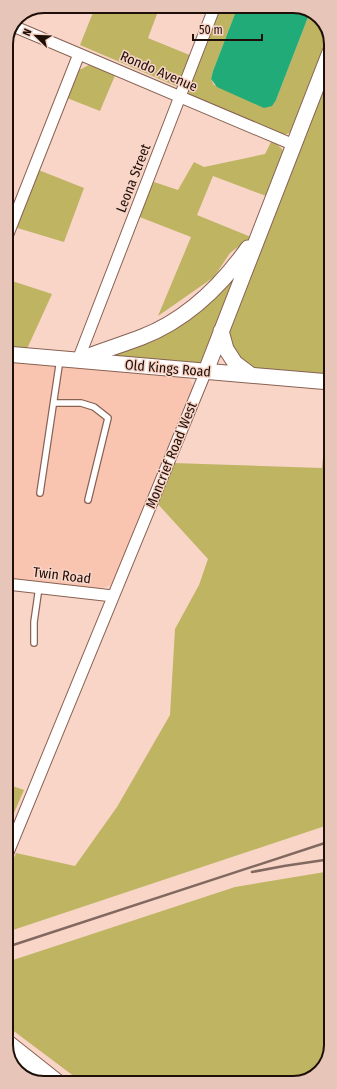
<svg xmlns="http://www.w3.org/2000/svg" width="337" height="1089" font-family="'Fira Sans Condensed',sans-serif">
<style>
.built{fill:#f9c5b1}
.green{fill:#beb461}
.water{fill:#20ab78}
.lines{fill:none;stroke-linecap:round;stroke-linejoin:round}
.lane-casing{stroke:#886253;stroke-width:8}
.street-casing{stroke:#886253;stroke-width:13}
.secondary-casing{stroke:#886253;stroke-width:17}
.highway-casing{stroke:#886253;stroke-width:22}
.lane{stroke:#fff;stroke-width:5.5}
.street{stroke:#fff;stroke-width:11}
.secondary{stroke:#fff;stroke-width:15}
.highway{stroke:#fff;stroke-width:20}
.rail{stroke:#816960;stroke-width:2.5}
.labels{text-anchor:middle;stroke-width:3;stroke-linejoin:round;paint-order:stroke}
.street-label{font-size:14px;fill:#1e0f09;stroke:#f9d5c8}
.rim{fill:none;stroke:#1e0f09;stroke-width:2}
</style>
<rect width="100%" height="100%" fill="#f9d5c8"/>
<path class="built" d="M6,360L183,375L191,381L194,389L116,580L111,585L100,589L7,579Z"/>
<path class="green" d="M85,6H160L148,38L192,56L178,87L80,45L94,10Z
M218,6H238L213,71L211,79L214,85L276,100L310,12C320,17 330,29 330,40L295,128C290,134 286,135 278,135L193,98L189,94L188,85Z
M93,63L116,73L100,111L67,98L79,70Z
M330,65V377L255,370L243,363L229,338L230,322Z
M272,140L282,149L285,155L269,197L213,176L197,215L251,237L230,253L214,277L158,316L191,237L137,216L151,181L178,190L194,162L204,167L265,154Z
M36,169L84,188L64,242L14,227Z
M242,262L206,359L201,364L100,357L147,339Z
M6,279L52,294L26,351L6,348Z
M329,391H330L331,824L7,932V875L16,853L75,866L117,807L170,715L175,629L199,585L208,559L156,502L173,463L322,468Z
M7,784L24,790L7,829Z
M331,871V1045L323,1068L303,1082L83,1083L7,1026V962L235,887Z"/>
<path class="water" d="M238,6H298L310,12L276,100L272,106L264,108L217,87L211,79L213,71Z"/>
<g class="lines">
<defs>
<path id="lane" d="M54,403H81L94,407L108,418L88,500
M40,493L60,359
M34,643V622L39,587"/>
<path id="street" d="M13,26L294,145
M6,239L79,54
M78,360L215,6
M7,584L113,596
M7,855L206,371"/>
<path id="secondary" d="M221,331L226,349L235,363L251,375
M6,354L330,382
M81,359C101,351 121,345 142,337C186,320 221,286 248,248
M206,371L330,52"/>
<path id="highway" d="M7,1045L55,1083"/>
</defs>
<use href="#lane" class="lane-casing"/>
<use href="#street" class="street-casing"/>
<use href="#secondary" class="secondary-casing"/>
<use href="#highway" class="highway-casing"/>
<use href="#lane" class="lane"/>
<use href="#street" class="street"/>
<use href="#secondary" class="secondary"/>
<use href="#highway" class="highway"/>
<path class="rail" d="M252,872L284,866L331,859
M7,947L331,841"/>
</g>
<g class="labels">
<g class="street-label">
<text transform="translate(159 71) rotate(23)" y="5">Rondo Avenue</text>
<text transform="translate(133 178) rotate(-69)" y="5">Leona Street</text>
<text transform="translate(168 368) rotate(5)" y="5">Old Kings Road</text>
<text transform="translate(171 455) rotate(-68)" y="5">Moncrief Road West</text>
<text transform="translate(62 575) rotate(7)" y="5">Twin Road</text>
</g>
</g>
<path d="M0 0H337V1089H0ZM44 13H293A31 31 0 0 1 324 44V1045A31 31 0 0 1 293 1076H44A31 31 0 0 1 13 1045V44A31 31 0 0 1 44 13Z" fill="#e7c5b9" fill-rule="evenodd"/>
<path class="rim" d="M44 13H293A31 31 0 0 1 324 44V1045A31 31 0 0 1 293 1076H44A31 31 0 0 1 13 1045V44A31 31 0 0 1 44 13Z"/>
<g transform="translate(36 36) rotate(293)" stroke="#f9d5c8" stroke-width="3" paint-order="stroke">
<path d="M0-3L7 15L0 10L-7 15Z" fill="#1e0f09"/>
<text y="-6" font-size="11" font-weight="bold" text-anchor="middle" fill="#1e0f09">N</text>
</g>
<path d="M193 34v6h69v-6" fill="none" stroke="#1e0f09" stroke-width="2"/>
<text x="199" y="34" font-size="12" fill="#1e0f09" stroke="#f9d5c8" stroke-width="3" paint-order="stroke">50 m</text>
</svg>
